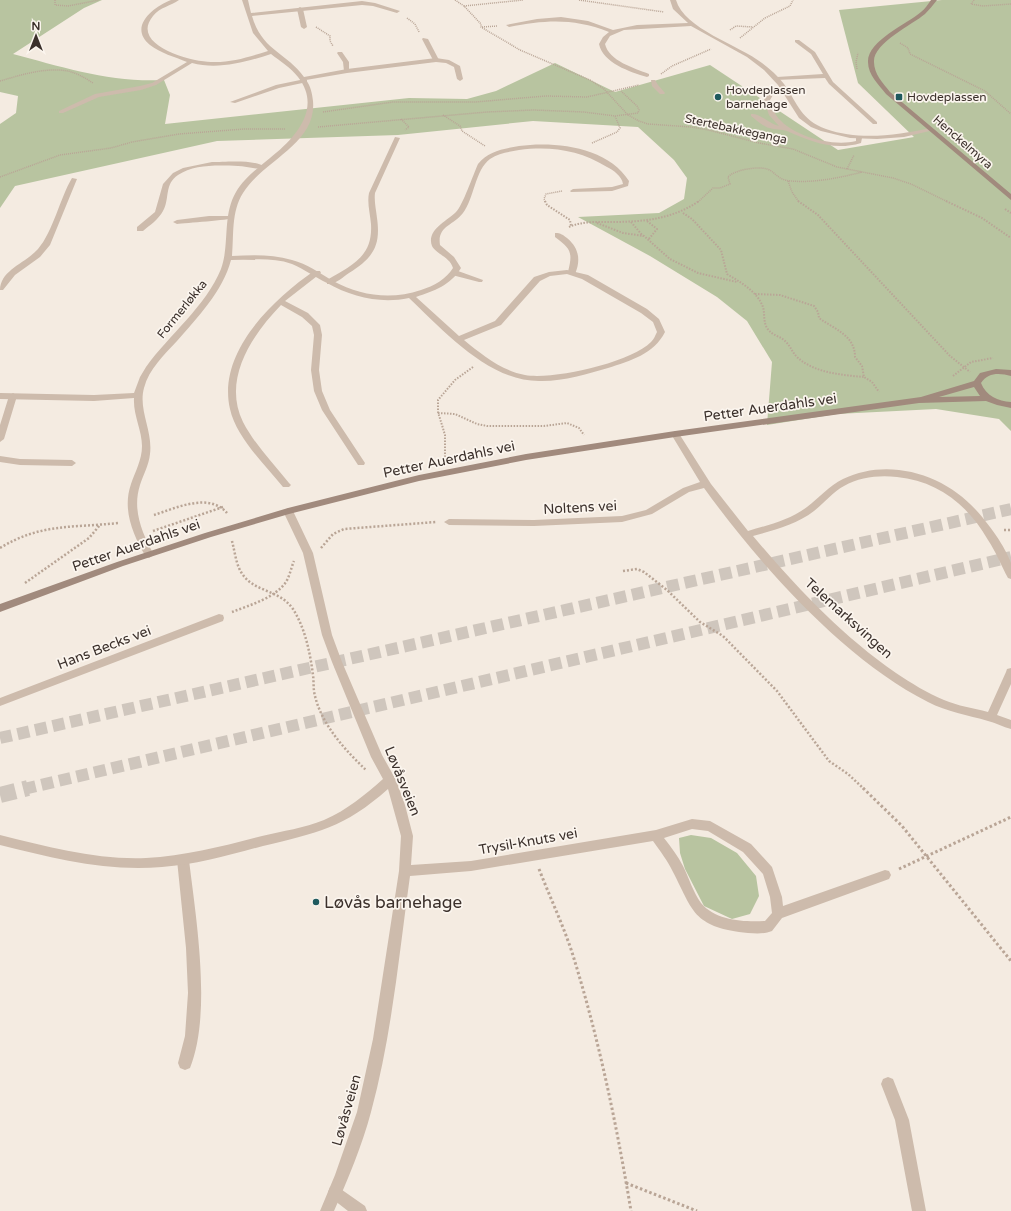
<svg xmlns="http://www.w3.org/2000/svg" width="1011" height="1211" font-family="'Varela Round',sans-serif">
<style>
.green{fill:#b8c4a0}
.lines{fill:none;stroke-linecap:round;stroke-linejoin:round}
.highway-tunnel-far1{stroke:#cfc6bd;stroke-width:12;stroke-dasharray:12 6;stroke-linecap:butt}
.highway-tunnel{stroke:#cfc6bd;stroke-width:16;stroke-dasharray:16 8;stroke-linecap:butt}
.path-far3{stroke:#b9a596;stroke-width:1.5;stroke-dasharray:1 1;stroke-linecap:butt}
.path-far2{stroke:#b9a596;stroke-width:2;stroke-dasharray:1.5 1.5;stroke-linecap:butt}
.path-far1{stroke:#b9a596;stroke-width:2.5;stroke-dasharray:2 2;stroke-linecap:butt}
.path{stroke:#b9a596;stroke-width:3;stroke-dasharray:2.5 2.5;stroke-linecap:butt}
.lane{fill:#cdbbac;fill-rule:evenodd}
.street{fill:#cdbbac;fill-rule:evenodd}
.secondary{fill:#a18a7d;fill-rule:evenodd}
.poi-dot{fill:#1f5a5e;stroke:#fbf5ee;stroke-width:1.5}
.labels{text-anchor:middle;stroke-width:3.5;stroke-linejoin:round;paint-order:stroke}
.far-poi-label{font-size:12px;fill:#3b302b;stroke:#fbf5ee;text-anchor:start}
.far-street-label{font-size:12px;fill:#3b302b;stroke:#fbf5ee}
.street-label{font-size:14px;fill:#3b302b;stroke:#fbf5ee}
.near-poi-label{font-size:17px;fill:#3b302b;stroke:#fbf5ee;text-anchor:start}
</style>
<rect width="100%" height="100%" fill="#f4ebe1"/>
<path class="green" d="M0,0H102L84,8L13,54C62,67 112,83 164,80L170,95L165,124L409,98L467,99L496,91L555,63L615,92L710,65L838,150L914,137L858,83L839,10L942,0H1011V431L999,419L936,409L837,414L767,425L772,362L747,321L717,297L650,256L578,217L659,213L684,199L687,178L674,160L638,127L533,121L398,135L217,141L15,186L0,208V124L16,113L18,96L0,92Z
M691,835L711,838L737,853L756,876L759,896L750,914L732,919L704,906L685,869L680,853L679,838Z"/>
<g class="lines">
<path class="highway-tunnel-far1" d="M0,738L1011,509
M24,789L1011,557"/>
<path class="highway-tunnel" d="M0,795L28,788"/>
<path class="path-far3" d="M55,0V5L68,6L99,0
M455,0L464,6L481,24V27L520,50L590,80L604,89L628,115L639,121L648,124L691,127L709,130L759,143L793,149L837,167L893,178L911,184L948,202
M579,0L664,12
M974,0L971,4L983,6L1011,4
M464,6L523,0
M407,18L415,24L419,32
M316,27L330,36V41L333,46
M482,27L497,26
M730,30L736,26L753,27
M740,38L765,18L790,6L793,0
M900,43L908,48L910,54L985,91L1011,114
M857,69L856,62L858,53
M661,74L672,66L711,49
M0,81C21,75 45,67 68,71C77,73 85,78 93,83
M323,112L393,102H475L546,96L587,97L639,85
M443,115L460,126L462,131L485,146
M401,119L409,127L405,130
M318,127L487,112L534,110L584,112L615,116L638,113L639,110L637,106L621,91
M592,143L617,132L620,128L615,116
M847,169L854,155
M0,177L60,155L111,148L132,142L179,134L244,129H285
M788,181L792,192L799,202
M545,202L544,199L546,194L562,191
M698,202L713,188H720L730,184L728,177C734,170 757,166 767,169C776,172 777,180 791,181C814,183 839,178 862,172"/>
<path class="path-far2" d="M545,201L547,205L570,220L571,226
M798,201L818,215L950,356L970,372
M946,201L982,218L1011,238
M1005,209L1011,213
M683,213L692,219L721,250L727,274C740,282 757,291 763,307C765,314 763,321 767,328C772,336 781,336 786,342C791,347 792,352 797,357C814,373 842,375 864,377
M647,221L657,229L648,240
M631,222L643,236
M597,223L623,233L644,236L670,259L698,273L737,282
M569,227C582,221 597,222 611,222C643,222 673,219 699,201
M755,294L780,295L814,306L818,312L819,318C834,329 855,335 855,357L862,366L864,377L872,382L879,392
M953,376L971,362L993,358
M438,413L455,414L477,424L487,426H544L567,423L579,428L584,435
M445,460V435L438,412V400L455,380L473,367"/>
<path class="path-far1" d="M445,459V460
M154,515C176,508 209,492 227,513
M1004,530H1011
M153,531L223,507
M232,541C235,552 236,566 243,575C255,592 280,590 293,609C305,628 310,652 313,675C314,682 313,689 315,696C322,725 345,750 366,770
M0,548C41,523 73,528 118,523
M321,548L333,534L344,529L436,522
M623,571L637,569L644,572L667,590L700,622L723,636L777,691L829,761L848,774L864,789
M25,583L89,538L100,525
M232,612C250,605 275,598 286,582C290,575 291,568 294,561"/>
<path class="path" d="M863,788L902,826L1011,961
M539,869C551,900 566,931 575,962C600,1044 617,1127 631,1211
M899,869L1011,817
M626,1183L697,1211"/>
<path class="lane" d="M300,7L303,9L307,27L304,29L301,27L297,9Z
M423,38L428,39L439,60L438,61L433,60L422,39Z
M795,40H799L815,52L833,82L877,122V124H873L829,84L825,78L775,80V78L777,77L823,74L811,54L795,42Z
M338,52H342L349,62V72L344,71L343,62L337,53Z
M305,79L307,80V82L279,88L235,103L230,102L276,85Z
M651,80H655L658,85L665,93L664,94H660L652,86Z
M785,89L787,90V92L773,95L770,100C772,105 773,110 776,115C790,136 832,147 856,141V138L859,136L862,138L861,143C834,151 812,142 787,131C782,129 775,130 769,128C763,126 756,120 751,116V114C760,113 769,124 779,126L769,115L764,100L769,92Z
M395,137L400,138L375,193C374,201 376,209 377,218C381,246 373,258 349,273C343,277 335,285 327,284V280C352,265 373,257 371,224C370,213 367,203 369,193Z
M212,162C225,162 255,159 265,167C260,171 246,166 238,166C219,165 194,164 178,175C164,184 170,199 163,211C158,220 150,225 143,231H137V227L155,212L163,184L173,173L183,168Z
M209,216H229L233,218C230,220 185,223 177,224L173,222L177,220Z
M555,233C561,233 563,235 567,238C579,248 581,260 575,274H572L568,272C573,252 571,249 555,237Z
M314,271H320L321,273L285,301L308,313L320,325L322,335L319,370L322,391L330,410L365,463L364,465H358L322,410L314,391L311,370L314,335L312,326L302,317L281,305C252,335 222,379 243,422C255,445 273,463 289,483L291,485L289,487H283C265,465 236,437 230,409C217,353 272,300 314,271Z
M452,271H458L483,280L482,282H479L452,275Z
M13,393L17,396L4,439L0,442V425L9,396Z
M0,456L20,459L72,460L76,463L72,466L20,465L0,462Z
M183,855L187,856L189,860C196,918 212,1013 190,1068L185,1070L180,1068L178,1063L185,1036L188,993L186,948L177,860L179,856Z
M335,1185L365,1206L367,1211H348L330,1197L328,1192L330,1187Z"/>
<path class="street" d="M171,0H179C171,6 160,7 153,16C129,45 191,62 211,62C230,63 249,57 268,51L253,33L242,0H248L251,13L362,1L375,3L400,11L397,13L373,6L362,5L252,16C262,51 286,52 304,77L347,69L436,58L449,60L460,66L463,79L460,81L457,79L454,67L446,63L436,62L347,73L306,80C311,87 312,93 313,101C317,144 262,161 243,193C231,212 234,235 232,256C252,255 272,254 292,260C307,264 320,273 333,281C361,296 391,300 421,290C434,286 446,279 453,268C450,257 436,254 432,246C426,230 447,221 456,212C463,205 473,175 478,164C488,151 503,149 519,146C555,141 608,147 629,181L628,186L612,191L571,192L570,191L573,189L612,187L623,184C622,176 613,170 607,167C579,150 551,146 519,150C509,152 499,153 490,159C475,170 474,199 463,213C453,226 437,226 440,245L454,257L461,268C451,285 434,291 416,297L459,336L495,321L534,277L549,272L567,270L588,275L647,309L659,319L665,332C654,354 630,361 608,368C587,374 565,381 542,381C490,383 444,331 409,298C380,304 352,297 327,283C315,277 304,269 292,264C272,257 251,260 231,260C223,291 197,318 177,341C164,355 149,369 144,388C138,410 153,431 150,454C149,465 143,475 140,485C132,510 142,533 154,555L149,558L146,557C133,535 122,510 131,484C135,472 142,460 142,446C142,430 133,415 134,398L94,401L0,399V393L94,395L134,393L140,377L146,367C169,335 206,306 221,269C230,244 222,216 236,192C244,178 258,168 270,158C294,139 323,109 298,77C291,68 280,61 271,54C246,62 218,70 192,63L156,85L141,90L99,97L63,113H59V111L95,94L140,86L152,83L187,62C175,57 160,53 150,45C128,27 153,7 171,0ZM567,274L582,279L641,313L653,322L657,332C655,336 654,339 651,342C630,363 553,380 525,375C502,371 481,354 464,340L501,325L540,281L550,276Z
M670,0H676C684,29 739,45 762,63C770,69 778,76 784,84C798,104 801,120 826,129C860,141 897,135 931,128L934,130L904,137L877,139L850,138L821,131L811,127L799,118L778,85L764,70L747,57L691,26L624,30L610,36L605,44C609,61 634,68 649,74V76L647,77C630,72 603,63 599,44L603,37L609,32C573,18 546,20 509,27L506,25L537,19L561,17L588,21L613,30L637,25L688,23L673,9Z
M72,178L77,179L50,245L40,257L15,275L3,290H0C0,270 26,263 38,249C53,232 60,198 72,178Z
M675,431L678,432L711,484L748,531C768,525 790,520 807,507C819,498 829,486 843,479C888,457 944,474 976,510C988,523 1005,546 1011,563C1011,568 1011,574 1011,579L1008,578C1001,565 996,552 988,540C968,505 938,481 897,477C879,475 860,477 844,486C833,492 824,503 814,511C796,525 774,530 753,536C796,587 841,635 896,673C911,683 927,693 944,700C958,706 973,708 988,712L1006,672L1007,669L1011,668V684L997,715L1011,720V729C1003,727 996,723 988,721C968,715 947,712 928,702C843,659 759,564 704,488L689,492L652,514L622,522L534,526L449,525L444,522L449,519L534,520L622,516L646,510L683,488L700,482L671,434Z
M288,508L293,511L313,553L332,635L342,662L382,755L396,780L405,805L413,836L411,865L471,861L656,830L692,819L710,821L751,844L772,867L782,897L783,906L885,870L889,871L891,875L889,879L782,918L772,931C763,935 749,933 739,932C692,925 692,908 673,872C668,861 660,851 653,841L471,871L410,876C399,954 392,1035 371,1112C362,1146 348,1179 334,1211H320L335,1175L357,1112L373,1039L399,871L401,836L388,789C344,828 317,833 263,846C229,855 196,865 162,867C106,872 53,858 0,845V835C48,847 97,860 146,858C186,856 224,846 262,836C283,831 304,828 324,820C347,810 365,795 383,779L371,757L332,662L322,635L303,553L283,511ZM692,829L708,831L743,852L763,874L770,897L772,913L765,921C744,922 716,921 701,903C693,892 689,878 683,866C678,856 671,847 664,838Z
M219,614L223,615L224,618L223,621L0,706V698Z
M888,1077L893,1079L909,1120L926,1211H912L895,1120L881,1084L883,1079Z"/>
<path class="secondary" d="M931,0H937C933,5 929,10 925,14C912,25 873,43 874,62C874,74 883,83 890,92L1011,194V200L886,94C879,85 868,75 868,62C867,41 907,24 921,12C925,9 928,4 931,0Z
M996,369L1011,370V376C1000,373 988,372 981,383C986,396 998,401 1011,402V408L997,405L986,401L919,403L675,437L526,460L419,481L289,514L211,537L123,566L0,612V604L117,562L205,533L288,508L419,475L526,454L675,431L921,397L974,381L980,373ZM974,387L980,396L939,397Z"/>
</g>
<g class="poi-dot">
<circle cx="718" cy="97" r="4"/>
<rect x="895" y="93" width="8" height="8" rx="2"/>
<circle cx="316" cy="902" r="4"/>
</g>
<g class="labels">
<g class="far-poi-label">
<text x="726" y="94">Hovdeplassen<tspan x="726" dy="14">barnehage</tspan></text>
<text x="907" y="101">Hovdeplassen</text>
</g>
<g class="far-street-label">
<text transform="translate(736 129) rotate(12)" y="4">Stertebakkeganga</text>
<text transform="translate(963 142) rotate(41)" y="4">Henckelmyra</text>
<text transform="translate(182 309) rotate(-51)" y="4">Formerløkka</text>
</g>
<g class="street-label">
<text transform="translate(770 407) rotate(-8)" y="5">Petter Auerdahls vei</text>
<text transform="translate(449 459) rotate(-12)" y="5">Petter Auerdahls vei</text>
<text transform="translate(580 507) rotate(-3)" y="5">Noltens vei</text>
<text transform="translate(136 545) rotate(-19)" y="5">Petter Auerdahls vei</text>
<text transform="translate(849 618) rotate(42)" y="5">Telemarksvingen</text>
<text transform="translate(104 647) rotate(-21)" y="5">Hans Becks vei</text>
<text transform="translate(403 781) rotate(68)" y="5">Løvåsveien</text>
<text transform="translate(528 841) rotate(-10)" y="5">Trysil-Knuts vei</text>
<text transform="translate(346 1110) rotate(-74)" y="5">Løvåsveien</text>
</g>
<g class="near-poi-label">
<text x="324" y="908">Løvås barnehage</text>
</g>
</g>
<g transform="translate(36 36)" stroke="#fbf5ee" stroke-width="3" paint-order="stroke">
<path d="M0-3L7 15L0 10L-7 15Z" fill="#3b302b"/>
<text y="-6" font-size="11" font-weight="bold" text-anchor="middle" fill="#3b302b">N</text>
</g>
</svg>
